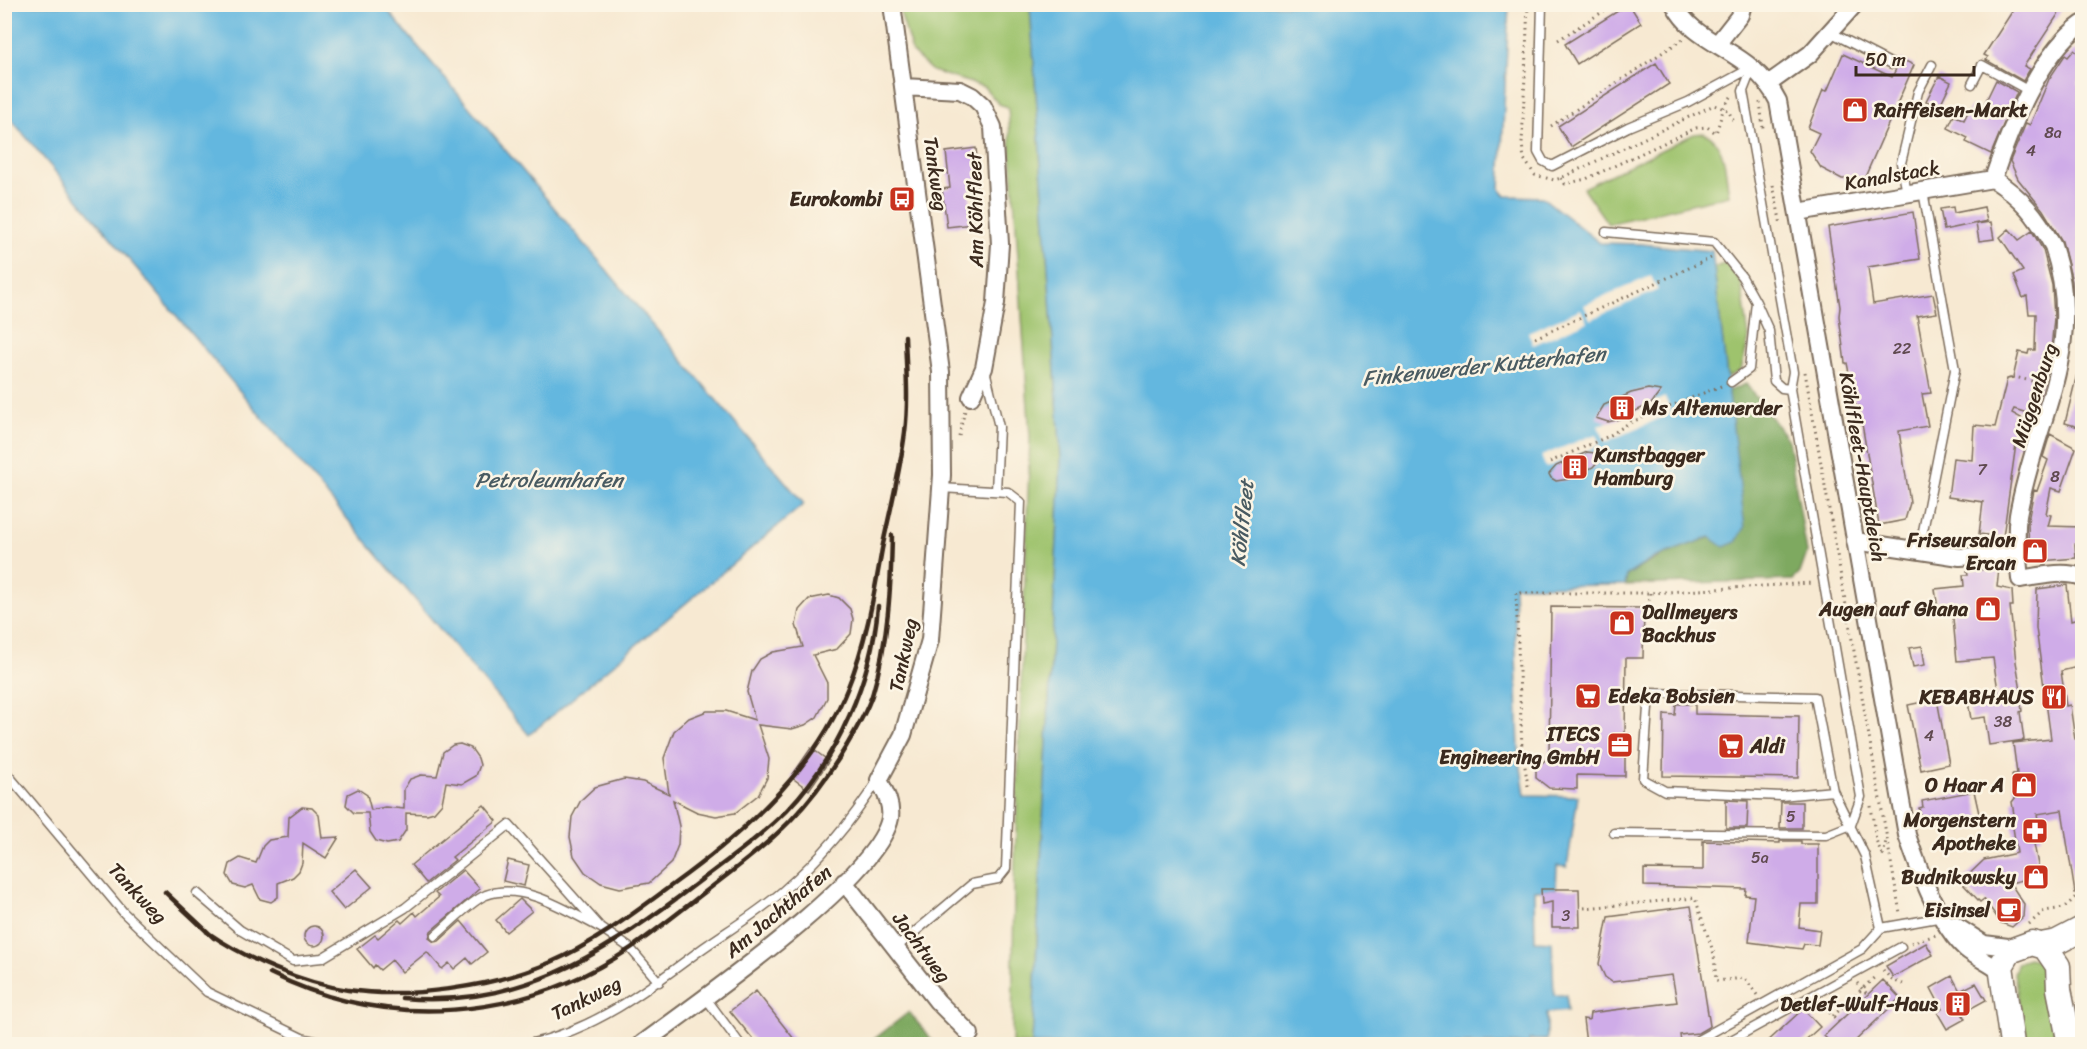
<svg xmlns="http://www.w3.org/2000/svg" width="2087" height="1049" font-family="Sriracha,sans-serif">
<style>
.green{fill:#9ec36d;stroke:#6c7646;stroke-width:1.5}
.forest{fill:#7ea960;stroke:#5c6a3f;stroke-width:1.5}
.water{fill:#63b7df;stroke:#4f707e;stroke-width:1.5}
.pier{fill:#f7e9d2}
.building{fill:#cface8}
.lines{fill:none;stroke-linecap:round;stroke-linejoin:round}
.lane-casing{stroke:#7d6d5d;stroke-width:11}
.street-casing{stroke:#7d6d5d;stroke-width:20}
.secondary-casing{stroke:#7d6d5d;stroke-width:27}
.path{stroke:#7d6d5d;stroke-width:3;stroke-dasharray:1.5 4.5;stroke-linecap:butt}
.lane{stroke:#fff;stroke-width:8}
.street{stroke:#fff;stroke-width:16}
.secondary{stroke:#fff;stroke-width:24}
.rail{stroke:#3b2a1e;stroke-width:4.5}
.labels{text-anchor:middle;stroke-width:5;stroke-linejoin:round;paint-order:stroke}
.number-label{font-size:16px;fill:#604a50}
.poi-label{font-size:20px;font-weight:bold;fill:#3b2a1e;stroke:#fcf5e5;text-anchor:end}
.street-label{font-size:20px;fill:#3b2a1e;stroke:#fcf5e5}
.water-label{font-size:21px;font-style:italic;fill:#495b62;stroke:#fcf5e5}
</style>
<rect width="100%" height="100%" fill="#fcf5e5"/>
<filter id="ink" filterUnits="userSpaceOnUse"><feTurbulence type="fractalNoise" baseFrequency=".0167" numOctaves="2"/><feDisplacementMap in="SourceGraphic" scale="12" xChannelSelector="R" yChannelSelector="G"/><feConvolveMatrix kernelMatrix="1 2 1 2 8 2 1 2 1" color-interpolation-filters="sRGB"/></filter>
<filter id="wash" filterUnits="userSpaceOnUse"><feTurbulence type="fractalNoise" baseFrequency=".008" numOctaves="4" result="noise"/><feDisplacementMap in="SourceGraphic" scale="24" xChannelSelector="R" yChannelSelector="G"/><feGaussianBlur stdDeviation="1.35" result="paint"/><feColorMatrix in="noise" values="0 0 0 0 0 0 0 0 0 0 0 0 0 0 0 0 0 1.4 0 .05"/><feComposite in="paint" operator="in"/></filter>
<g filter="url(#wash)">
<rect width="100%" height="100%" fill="#f7e9d2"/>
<path class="green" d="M898,5H1030L1061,459L1032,1044H1012L1014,887L1030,437L1008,107L999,104L984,87L932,71L912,52Z
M1704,133C1727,143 1725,174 1729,195L1608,224L1583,188L1694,134Z
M1725,263L1741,281L1749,338L1741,370L1727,378L1714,268Z
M2028,958L2038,960L2045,968L2056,1044H2026L2014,973L2018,963Z"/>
<path class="forest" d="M1746,384L1788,440L1807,553L1800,573L1793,580L1625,585L1627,575C1664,552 1703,538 1744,528L1728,391Z
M909,1012L935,1044H868Z"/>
<path class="water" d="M4,5H383L804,504L529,735L5,112Z
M1030,5H1509L1500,189L1506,196L1542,197L1600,243L1641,244L1712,251L1745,528L1736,542L1724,547L1710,537L1654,558L1627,575L1625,585L1514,586L1519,754L1525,795L1578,796L1567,867L1557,866L1556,889L1534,890L1535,941L1552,942L1554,995H1567V1011L1547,1013V1040H1529V1044H1032L1061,459Z"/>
<path class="pier" d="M1651,276L1658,290L1590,320L1584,305Z
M1581,309L1587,322L1533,345L1528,332Z
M1665,397L1672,413L1606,442L1598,426Z
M1596,434L1600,445L1546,468L1541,456Z"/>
<g id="blocks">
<path class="building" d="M1629,4L1641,23L1577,64L1565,44Z
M2017,4H2065L2024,66L2030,69L2023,81L1986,60L1988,57L1984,55Z
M2074,50L2082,56V77L2077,84L2082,88V311L2074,312L2072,281L2062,241L2043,210L2018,179L2010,161L2026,123L2030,125L2049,79L2065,55L2068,57Z
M1843,54L1892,77L1901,59L1914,65L1865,177L1854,179H1842L1821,168L1810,151L1819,133L1808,128L1823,90L1827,91Z
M1656,63L1669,84L1571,147L1558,126Z
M1939,76L1951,82L1939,107L1926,101Z
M1996,80L2017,92L1991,154L1966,142L1968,138L1948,128L1954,115L1964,120L1971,106L1981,111Z
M976,148L979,179L976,180L977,189L969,190L973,224L947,227L942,189L950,188L946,152Z
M1953,207L1954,213L1984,207L1987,221L1944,230L1940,209Z
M1913,212L1920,259L1868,267L1873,304L1933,294L1937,313L1917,316L1931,393L1922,394L1928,426L1899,431L1910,503L1905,520L1879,525L1859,406L1856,407L1847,363H1845L1839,316L1840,307L1828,227Z
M1991,222L1994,239L1979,241L1976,224Z
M2009,229L2019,240L2032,231L2043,250L2052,285L2054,318L2051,349L2034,415L2014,409L2012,413L2032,424L2024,448L2016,444L2003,537L1979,534L1983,502L1948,497L1953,458L1972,460L1974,425L1995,427L2007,379L2013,378L2019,352L2028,354L2029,350H2035L2036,314H2029L2027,296L2023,298L2014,275L2023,271L2000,237Z
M2077,374H2082V428L2065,423Z
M1648,389L1661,391L1651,404L1616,420L1608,422L1596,418L1604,405L1631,393Z
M2050,434L2076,448L2061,491L2051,488L2046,514L2051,515L2048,526L2082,527V544H2075L2076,558L2029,562L2028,521L2034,490L2037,491L2048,460L2043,457Z
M1587,452L1604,454L1593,467L1570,479L1556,481L1551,478L1549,474L1556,466Z
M1999,568L1997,587L2012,590L2013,606H2010L2016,662L2023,702L2021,703L2022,711L2020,712L2024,740L1989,745L1985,717L1971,719L1968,702L1999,697L1993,658L1957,661L1952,608L1938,609L1935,589L1964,586L1963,575H1968L1967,571Z
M2067,585L2071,621L2082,618V666L2061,671L2066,706L2070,705L2075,739L2082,738V893H2075L2062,810L2037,814L2041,837L2033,838L2040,876L2010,883L2024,904L2023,917L2012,927L2001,923L1984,899L1980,902L1961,882L1984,860L2017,853L2012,821H2015L2012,802L2016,797L2012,775L2017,774L2013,743L2051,739L2036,628L2037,589Z
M829,595L839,598L850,609L853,619L851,634L837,649L813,655L827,683V698L817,717L805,725L792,729L758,725L769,759L767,778L758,795L735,813L716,816L697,812L673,800L679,826L678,845L671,863L649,883L620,888L601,883L585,872L574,856L570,837L572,817L581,800L595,787L624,779L643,782L669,794L664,758L674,731L689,718L707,711H726L755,720L747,692L752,671L760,659L773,652L803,647L796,625L799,610L809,599Z
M1551,607L1644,608L1643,658H1626L1625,734H1629V754H1625V776L1577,775V789L1549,788L1536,778V768L1549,757Z
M1922,646L1925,665L1913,667L1909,648Z
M1937,699L1949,764L1921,770L1908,705Z
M1676,704H1695V714L1799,716L1798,778L1663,776L1664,714L1675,715Z
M460,744L471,748L478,758L480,765L476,776L462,784L446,782L442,803L434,812L427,814L406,813V830L398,842L387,844L376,841L370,832L368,813H354L346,805L348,794L358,789L367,795L371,810L385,807L404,809V789L410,779L421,775L437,776L443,752L453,745Z
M811,748L829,761L809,790L791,777Z
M1974,791L1980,818L1959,823L1958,818L1922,825L1919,808L1923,807L1922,801Z
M1726,800L1748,801L1747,828H1726Z
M1781,802H1802V828H1780Z
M484,805L497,821L452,857L455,860L426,883L411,865Z
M302,807L312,808L319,815L322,838L339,837L326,858L303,843L302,863L299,871L293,877L278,883V897L271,902L260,899L253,885L245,888L233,885L227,875L230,864L240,858L256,863L263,846L269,840L288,837L289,817Z
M1703,841L1780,843V841H1801V844H1818V904H1801L1799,927L1820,930L1818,945L1804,944L1802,949L1749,942L1754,896L1745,895L1746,889L1644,886V869L1703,870Z
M508,860L529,865L524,886L503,881Z
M356,869L372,887L344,910L329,892Z
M463,870L480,889L431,931L429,938L434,942L439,941L461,921L487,952L472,964L467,958L454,969L449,963L442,969L427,952L402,972L392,960L380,970L375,965L373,968L357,949L375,935L378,938L399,920L402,923L414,912L417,916L439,897L435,893Z
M1541,889H1579L1580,927H1552V902L1542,904Z
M520,899L532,911L506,932L496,920Z
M1691,906L1710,1026L1698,1033L1680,1035L1681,1042L1586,1044L1583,1019L1589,1020L1590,1013L1677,1002L1672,975L1612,982L1605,977L1599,964L1608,917Z
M304 936a10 10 0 1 1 20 0a10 10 0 1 1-20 0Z
M1926,943L1933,955L1893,977L1886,966Z
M1952,976L1960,991L1976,983L1986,1000L1962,1013L1965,1019L1947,1029L1937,1012L1942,1009L1931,988Z
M1883,980L1900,998L1852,1044H1832L1824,1036Z
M756,991L798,1044H757L730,1011Z
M1803,1009L1820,1027L1801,1044H1765Z"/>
</g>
</g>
<g filter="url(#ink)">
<use href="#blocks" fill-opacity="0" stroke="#7d6d5d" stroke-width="1.5"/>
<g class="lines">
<defs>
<path id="lane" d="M1542,4L1538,152L1543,161L1552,166L1628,127L1688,102L1749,69
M1830,32L1892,64
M1972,84L1982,65L2031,92
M1907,193L1901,163L1918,92L1932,65
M1606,232L1714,242L1742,277L1756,302
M985,370L999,427L996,491
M1731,382L1749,369L1756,302L1769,331L1774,381L1782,388L1790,389
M1919,551L1955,370L1923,191
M4,770L124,913L207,992L302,1038L329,1044
M1833,791L1781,796L1665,791L1643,779L1649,693L1815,697L1833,791L1865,856L1881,928
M1614,833L1826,835L1851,825L1861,797L1790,389L1793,372L1743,91L1752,68
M197,893L240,930L293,961L322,958L405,908L509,825L601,928C569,912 524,881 486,895C471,901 448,925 435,936
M601,928L630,948L659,982
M897,947L972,884L998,879L1006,869L1021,502L1008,492L941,488
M705,997L740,1044
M529,1044C594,1030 647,990 699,951C727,931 758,913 784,890C821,858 852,821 878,780
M1691,1044L1862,949L1881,928L1943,917
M1724,1044L1901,947"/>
<path id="street" d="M1674,4C1696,48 1752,48 1778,101L1907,835C1919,870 1938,924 1966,949C1977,958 1990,963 2001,972
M1718,43L1740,15L1743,4
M1768,84L1810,54L1855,4
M903,87L960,90L972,96L983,106L993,127L1000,244L996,303L984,368L971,397
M1993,179C2022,198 2036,215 2053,246C2087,350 2035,417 2018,515C2015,536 2018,558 2020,579C2039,576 2064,570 2082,577
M1993,179C2009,131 2040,53 2082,24
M1798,212L1993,179
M1855,541L1960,557L2017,553
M844,882L937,1001L970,1034
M1954,925L1984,944L2016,948
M642,1044C694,1005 879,878 890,818C892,804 885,792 879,780L903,735L930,640L942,475L941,372L892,4"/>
<path id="secondary" d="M2041,945L2057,942L2082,929
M2012,1044L2001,966L2010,951L2032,943L2045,947L2058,966L2059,989L2070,1044"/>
</defs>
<use href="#lane" class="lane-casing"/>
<use href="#street" class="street-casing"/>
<use href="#secondary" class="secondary-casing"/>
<path class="path" d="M1528,4L1522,144L1524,159L1535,175L1554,180L1561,178L1714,105L1728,110L1735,124
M1558,40L1615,4
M1760,102L1763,128
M1551,126L1683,39
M1561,178L1565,184L1586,179L1696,128L1707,127L1716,133L1724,107L1733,94
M1773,185L1781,225
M1535,338L1711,258
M1805,372L1900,913
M2010,379V376L2040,383
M959,436L965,410
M1550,462L1609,436L1629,423L1721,386
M1650,593L1649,606L1653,615
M1528,786L1522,748L1516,593H1650L1812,583
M1871,806L1876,840L1883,857L1886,840
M1584,908L1695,898L1714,954L1716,981L1745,978L1757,995
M2029,924L2044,911L2064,908L2078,895L2082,901
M1911,943L1936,935
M1883,970L1892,980L1903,984
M1857,983L1868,995
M1821,1004L1839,1022
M1833,1016L1876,976"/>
<use href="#lane" class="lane"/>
<use href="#street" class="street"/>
<use href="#secondary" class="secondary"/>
<path class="rail" d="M165,892L214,938
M207,932C246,959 302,983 348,990C409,999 493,987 549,963C600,941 643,906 687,874C752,825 817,765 848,687C866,643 874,595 882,549C890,511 900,472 905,432C909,400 906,368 905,336
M270,973C386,1031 523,1021 631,948C661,927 689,904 718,882C776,838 809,809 847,745C856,729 868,710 873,692C888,642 891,587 892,535
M402,998C516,1008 597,958 684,893C719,866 756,841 787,810C838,757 872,679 878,606"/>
</g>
</g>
<defs>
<symbol id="shop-square" viewBox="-11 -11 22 22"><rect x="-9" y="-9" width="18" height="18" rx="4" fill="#c8321e" stroke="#fcf5e5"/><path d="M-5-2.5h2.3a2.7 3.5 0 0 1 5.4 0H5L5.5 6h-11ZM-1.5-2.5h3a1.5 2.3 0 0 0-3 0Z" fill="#fff"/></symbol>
<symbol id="bus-square" viewBox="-11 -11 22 22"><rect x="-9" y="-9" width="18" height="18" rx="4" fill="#c8321e" stroke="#fcf5e5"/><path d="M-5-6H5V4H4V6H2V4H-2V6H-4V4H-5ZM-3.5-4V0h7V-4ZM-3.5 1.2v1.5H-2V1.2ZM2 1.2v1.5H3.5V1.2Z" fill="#fff"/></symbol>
<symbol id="building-square" viewBox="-11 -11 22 22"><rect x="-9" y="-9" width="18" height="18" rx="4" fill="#c8321e" stroke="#fcf5e5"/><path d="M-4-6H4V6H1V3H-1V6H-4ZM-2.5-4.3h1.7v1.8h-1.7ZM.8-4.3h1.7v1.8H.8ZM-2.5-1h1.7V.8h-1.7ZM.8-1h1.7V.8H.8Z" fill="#fff"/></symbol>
<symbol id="supermarket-square" viewBox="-11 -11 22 22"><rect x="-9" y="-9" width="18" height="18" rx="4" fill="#c8321e" stroke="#fcf5e5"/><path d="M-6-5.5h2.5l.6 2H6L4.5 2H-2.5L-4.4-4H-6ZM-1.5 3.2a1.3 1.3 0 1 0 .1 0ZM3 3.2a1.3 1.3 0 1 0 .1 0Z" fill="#fff"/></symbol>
<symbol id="restaurant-square" viewBox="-11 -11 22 22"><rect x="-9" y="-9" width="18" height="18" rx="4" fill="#c8321e" stroke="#fcf5e5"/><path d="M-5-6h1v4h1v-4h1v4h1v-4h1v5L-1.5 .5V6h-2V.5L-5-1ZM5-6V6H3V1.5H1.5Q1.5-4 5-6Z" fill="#fff"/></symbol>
<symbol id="office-square" viewBox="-11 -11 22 22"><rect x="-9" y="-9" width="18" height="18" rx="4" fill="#c8321e" stroke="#fcf5e5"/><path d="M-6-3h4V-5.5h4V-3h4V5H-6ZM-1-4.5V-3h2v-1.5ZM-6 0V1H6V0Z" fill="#fff"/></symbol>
<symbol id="pharmacy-square" viewBox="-11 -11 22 22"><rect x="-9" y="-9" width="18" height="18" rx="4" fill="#c8321e" stroke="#fcf5e5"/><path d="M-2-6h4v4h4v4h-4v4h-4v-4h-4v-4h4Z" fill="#fff"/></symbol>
<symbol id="cafe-square" viewBox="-11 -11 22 22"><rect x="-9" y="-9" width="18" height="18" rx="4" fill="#c8321e" stroke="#fcf5e5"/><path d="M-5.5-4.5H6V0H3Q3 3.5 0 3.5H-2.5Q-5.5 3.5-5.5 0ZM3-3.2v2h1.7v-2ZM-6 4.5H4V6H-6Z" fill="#fff"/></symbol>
</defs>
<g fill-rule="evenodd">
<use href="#shop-square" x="1840" y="95" width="30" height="30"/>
<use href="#bus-square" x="887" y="184" width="30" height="30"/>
<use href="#building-square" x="1607" y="393" width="30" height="30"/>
<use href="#building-square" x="1560" y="452" width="30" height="30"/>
<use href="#shop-square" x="2020" y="536" width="30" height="30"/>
<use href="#shop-square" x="1973" y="594" width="30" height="30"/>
<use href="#shop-square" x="1607" y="608" width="30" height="30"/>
<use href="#supermarket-square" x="1573" y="681" width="30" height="30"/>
<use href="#restaurant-square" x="2039" y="682" width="30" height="30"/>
<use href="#office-square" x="1605" y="730" width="30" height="30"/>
<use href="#supermarket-square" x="1716" y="731" width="30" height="30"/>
<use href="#shop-square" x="2009" y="770" width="30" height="30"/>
<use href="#pharmacy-square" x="2020" y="816" width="30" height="30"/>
<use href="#shop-square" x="2021" y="862" width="30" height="30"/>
<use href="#cafe-square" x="1994" y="895" width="30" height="30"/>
<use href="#building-square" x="1943" y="989" width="30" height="30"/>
</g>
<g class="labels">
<g class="number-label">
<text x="2053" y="138">8a</text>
<text x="2031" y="156">4</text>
<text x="1902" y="354">22</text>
<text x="1982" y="475">7</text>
<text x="2055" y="482">8</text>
<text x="2003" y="727">38</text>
<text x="1929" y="741">4</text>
<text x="1791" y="822">5</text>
<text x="1760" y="863">5a</text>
<text x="1566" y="921">3</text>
</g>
<g class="poi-label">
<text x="1874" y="117" text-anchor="start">Raiffeisen-Markt</text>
<text x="882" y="206">Eurokombi</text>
<text x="1642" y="415" text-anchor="start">Ms Altenwerder</text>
<text x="1594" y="462" text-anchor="start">Kunstbagger<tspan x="1594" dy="23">Hamburg</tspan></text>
<text x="2016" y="547">Friseursalon<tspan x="2016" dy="23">Ercan</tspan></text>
<text x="1968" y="616">Augen auf Ghana</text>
<text x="1642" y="619" text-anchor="start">Dallmeyers<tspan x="1642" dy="23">Backhus</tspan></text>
<text x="1608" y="703" text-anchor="start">Edeka Bobsien</text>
<text x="2034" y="704">KEBABHAUS</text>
<text x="1600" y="741">ITECS<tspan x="1600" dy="23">Engineering GmbH</tspan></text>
<text x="1750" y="753" text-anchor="start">Aldi</text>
<text x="2004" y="792">O Haar A</text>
<text x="2016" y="827">Morgenstern<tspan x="2016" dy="23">Apotheke</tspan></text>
<text x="2016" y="884">Budnikowsky</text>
<text x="1990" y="917">Eisinsel</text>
<text x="1938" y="1011">Detlef-Wulf-Haus</text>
</g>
<g class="street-label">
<text transform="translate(936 174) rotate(82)" y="7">Tankweg</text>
<text transform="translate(1892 175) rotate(-10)" y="7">Kanalstack</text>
<text transform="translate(975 210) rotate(-91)" y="7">Am Köhlfleet</text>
<text transform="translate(2034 395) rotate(-72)" y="7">Müggenburg</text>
<text transform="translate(1863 467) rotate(80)" y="7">Köhlfleet-Hauptdeich</text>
<text transform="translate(903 655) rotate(-78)" y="7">Tankweg</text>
<text transform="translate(138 893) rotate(47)" y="7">Tankweg</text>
<text transform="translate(778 911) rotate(-40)" y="7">Am Jachthafen</text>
<text transform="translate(922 947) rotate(53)" y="7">Jachtweg</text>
<text transform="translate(586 998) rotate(-26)" y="7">Tankweg</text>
</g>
<g class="water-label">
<text transform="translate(1484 366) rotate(-6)" y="7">Finkenwerder Kutterhafen</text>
<text x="549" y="487">Petroleumhafen</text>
<text transform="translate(1242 523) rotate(-84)" y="7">Köhlfleet</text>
</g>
</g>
<rect width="2087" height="1049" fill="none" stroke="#fcf5e5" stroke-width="24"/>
<path d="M1856 66v9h118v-9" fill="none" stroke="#3b2a1e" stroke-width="3"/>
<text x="1865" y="66" font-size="18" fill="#3b2a1e" stroke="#fcf5e5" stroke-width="4.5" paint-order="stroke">50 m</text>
</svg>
